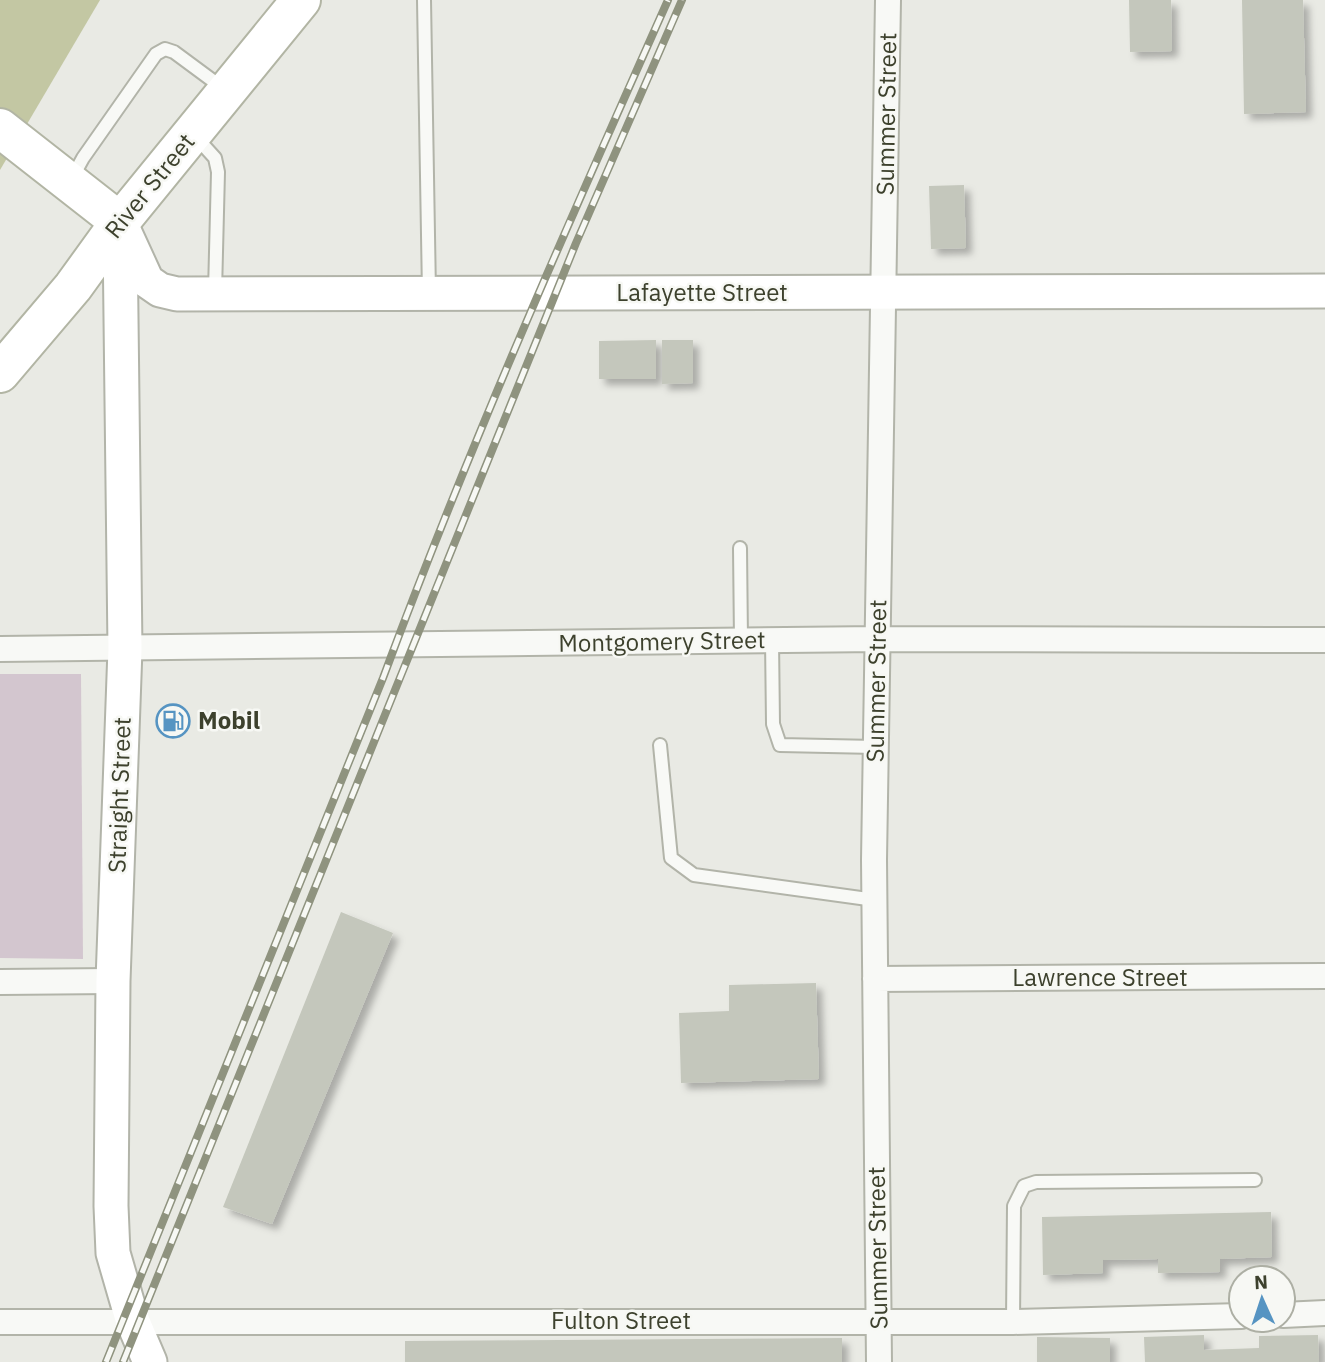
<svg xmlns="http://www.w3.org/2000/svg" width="1325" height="1362" font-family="'IBM Plex Sans',sans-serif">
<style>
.green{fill:#d3c6cf}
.water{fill:#c3c7a3}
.building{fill:#c4c7bc;filter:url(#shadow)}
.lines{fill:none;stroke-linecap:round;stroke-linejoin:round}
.lane-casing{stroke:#b2b4a9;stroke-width:16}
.street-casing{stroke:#b2b4a9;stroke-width:28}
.secondary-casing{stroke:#b2b4a9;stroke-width:37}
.primary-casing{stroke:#b2b5a4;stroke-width:42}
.lane{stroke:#f8f9f6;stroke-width:12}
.street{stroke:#f8f9f6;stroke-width:24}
.secondary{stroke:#fff;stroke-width:33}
.primary{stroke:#fff;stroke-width:38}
.rail-casing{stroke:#8f937f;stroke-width:8}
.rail{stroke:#f7f8f4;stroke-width:5;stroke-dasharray:16;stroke-linecap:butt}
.labels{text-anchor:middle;stroke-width:5;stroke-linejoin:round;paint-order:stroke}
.street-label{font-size:24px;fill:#3d412d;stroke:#f7f8f4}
.poi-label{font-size:24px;font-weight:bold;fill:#3d412d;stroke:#f7f8f4;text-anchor:start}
</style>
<defs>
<filter id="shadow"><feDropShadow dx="6" dy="6" stdDeviation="3.5" flood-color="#0004"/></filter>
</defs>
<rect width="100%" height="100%" fill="#e9eae4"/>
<path class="green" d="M0,674H81L83,959L0,958Z"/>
<path class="water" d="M0,0H100L0,170Z"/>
<path class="building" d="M1129,0H1171L1172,51L1130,52Z
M1242,0H1303L1306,112L1244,114Z
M964,185L966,248L931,249L929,186Z
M656,340V379H599V341Z
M662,340H693V383L662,384Z
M341,912L393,933L272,1224L223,1207Z
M816,983L819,1079L681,1083L679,1013L729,1011V985Z
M1271,1212L1272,1257L1220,1259V1272L1158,1273V1259L1103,1260V1273L1043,1275L1042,1217Z
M1204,1335V1350L1259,1348V1336L1318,1335L1319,1362H1145L1144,1337Z
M1037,1337L1110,1338V1362H1037Z
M842,1338V1362H405V1341Z"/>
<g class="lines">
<defs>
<path id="lane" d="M424,0L429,293
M195,136L215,158L218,172L215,292
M71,180L83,158L156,54L165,49L174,52L224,89
M740,548L741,640
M772,640L773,724L780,745L876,747
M660,745L671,858L694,875L875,900
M1013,1322L1014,1206L1024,1186L1036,1182L1255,1180"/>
<path id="street" d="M0,649L878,639L1325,640
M875,979L1325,976
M0,982L113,981
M1283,1315L1325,1313
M0,1322H1013L1241,1316
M879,1362L874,860L888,0"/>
<path id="secondary" d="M120,222L147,281L160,290L177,294L1325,291
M120,235L125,649L113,981L111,1206L113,1253L133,1322L150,1362"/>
<path id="primary" d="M0,128L120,222
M0,373L73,287L120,222L301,0"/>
</defs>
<use href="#lane" class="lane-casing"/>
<use href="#street" class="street-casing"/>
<use href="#secondary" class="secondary-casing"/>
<use href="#primary" class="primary-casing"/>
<use href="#lane" class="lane"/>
<use href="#street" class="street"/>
<use href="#secondary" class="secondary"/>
<use href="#primary" class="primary"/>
<defs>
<path id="rail" d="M106,1362L383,678C468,449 568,224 668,0
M123,1362L576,243L682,0"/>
</defs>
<use href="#rail" class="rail-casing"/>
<use href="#rail" class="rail"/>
</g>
<defs>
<symbol id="fuel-ring" viewBox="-11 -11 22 22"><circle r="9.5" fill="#f7f8f4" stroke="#5694c2" stroke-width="1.5"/><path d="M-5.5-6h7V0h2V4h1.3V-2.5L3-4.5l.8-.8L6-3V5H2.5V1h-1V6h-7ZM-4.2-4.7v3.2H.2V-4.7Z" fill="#5694c2"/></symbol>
</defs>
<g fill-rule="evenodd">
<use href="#fuel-ring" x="154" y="702" width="38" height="38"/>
</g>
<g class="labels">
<g class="street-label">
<text transform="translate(887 114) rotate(-89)" y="8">Summer Street</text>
<text transform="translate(150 186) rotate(-51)" y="8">River Street</text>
<text x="702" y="301">Lafayette Street</text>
<text transform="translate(662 642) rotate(-1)" y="8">Montgomery Street</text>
<text transform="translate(877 681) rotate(-89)" y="8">Summer Street</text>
<text transform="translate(120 795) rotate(-88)" y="8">Straight Street</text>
<text x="1100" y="986">Lawrence Street</text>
<text transform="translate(878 1248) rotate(-91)" y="8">Summer Street</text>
<text x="621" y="1329">Fulton Street</text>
</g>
<g class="poi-label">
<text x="198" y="729">Mobil</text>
</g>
</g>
<g transform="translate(1262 1299) rotate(357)"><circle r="33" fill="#f7f8f4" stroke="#adafa4" stroke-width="2"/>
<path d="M0-5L12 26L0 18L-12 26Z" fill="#5694c2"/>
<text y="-10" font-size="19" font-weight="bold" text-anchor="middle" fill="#3d412d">N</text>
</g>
</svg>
